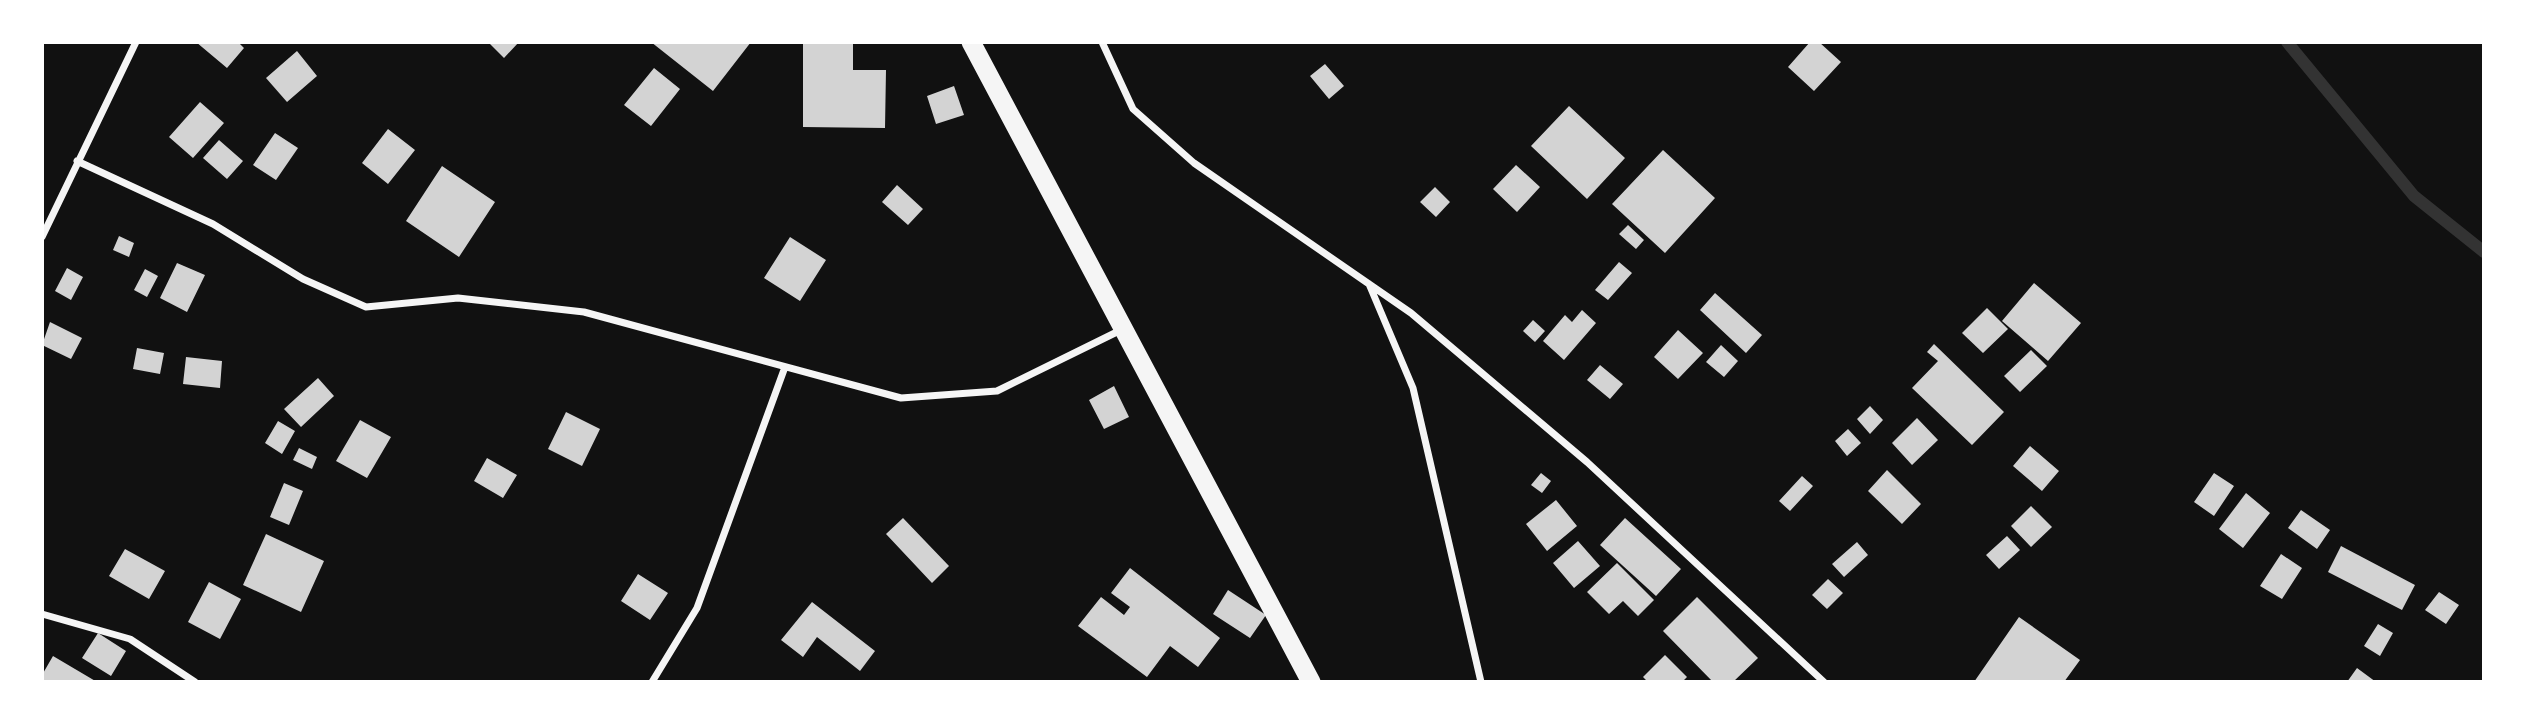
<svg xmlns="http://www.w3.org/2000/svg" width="2526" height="724" font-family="Lora,serif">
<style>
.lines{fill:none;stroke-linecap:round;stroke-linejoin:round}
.stream{stroke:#333;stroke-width:12}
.building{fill:#d3d3d3}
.minor{stroke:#f5f5f5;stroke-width:7}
.trunk{stroke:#f5f5f5;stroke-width:19}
</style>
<rect width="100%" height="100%" fill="#111"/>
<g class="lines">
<path class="stream" d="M2287,42L2414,196L2484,252"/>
</g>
<path class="building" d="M196,42H238L244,48L227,68Z
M488,42H519L504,58Z
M651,42H751L713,91Z
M803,42H853V70H886L885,128L803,127Z
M1810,42H1819L1841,62L1814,91L1788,67Z
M297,51L317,76L287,102L266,78Z
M1325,64L1344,86L1329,99L1310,76Z
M654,68L680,89L651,126L624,105Z
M954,86L964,115L936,124L927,96Z
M200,102L224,123L193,158L169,137Z
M1569,106L1625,158L1587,199L1531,146Z
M388,129L415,150L388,184L362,163Z
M275,133L298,148L276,180L253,165Z
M219,140L243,161L227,179L203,158Z
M1663,150L1715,198L1665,253L1612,204Z
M1516,165L1540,187L1517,212L1493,189Z
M442,166L495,202L459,257L406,221Z
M897,185L923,209L908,225L882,202Z
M1435,187L1450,202L1436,217L1420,202Z
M1628,225L1644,240L1636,249L1619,234Z
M119,236L134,243L129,257L113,250Z
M790,237L826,260L800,301L764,278Z
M1619,262L1632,273L1608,300L1595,290Z
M177,263L205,275L187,312L160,298Z
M67,268L83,277L71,300L55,291Z
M145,269L158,276L147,297L134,290Z
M2034,283L2081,323L2048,361L2002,321Z
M1715,293L1762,335L1746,353L1700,310Z
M1987,308L2008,329L1983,353L1962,333Z
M1582,310L1596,323L1564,360L1543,341L1565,315L1572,322Z
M1533,320L1545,331L1535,342L1523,331Z
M50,322L82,338L71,359L42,345Z
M1678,330L1703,353L1678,379L1654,357Z
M1934,344L2004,412L1972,445L1912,388L1938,361L1927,352Z
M1721,345L1738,361L1724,377L1706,362Z
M137,348L164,353L160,374L133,369Z
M2031,350L2047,366L2020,392L2004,376Z
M186,357L222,361L220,388L183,384Z
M1600,365L1623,384L1610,399L1587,380Z
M318,378L334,396L301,427L284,409Z
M1114,386L1129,417L1104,429L1089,400Z
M1870,406L1883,420L1870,434L1857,419Z
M566,412L600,429L582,466L548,449Z
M1917,418L1938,440L1912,465L1892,443Z
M360,420L391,437L367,478L336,461Z
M278,421L295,431L282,454L265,443Z
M1848,429L1861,443L1847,456L1835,441Z
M2030,446L2059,471L2042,491L2013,466Z
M299,448L317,457L312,469L293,460Z
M487,458L517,475L503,498L474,481Z
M1887,470L1921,504L1902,524L1868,491Z
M1541,473L1551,481L1542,493L1531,485Z
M2214,473L2234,486L2214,516L2194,502Z
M1802,476L1813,486L1790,511L1779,501Z
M284,483L303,491L289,525L270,517Z
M2246,493L2270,513L2243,548L2219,529Z
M1556,500L1577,526L1547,551L1526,524Z
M2031,506L2052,527L2031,547L2011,526Z
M2301,510L2330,530L2317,549L2288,528Z
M903,518L949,566L932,583L886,534Z
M1625,518L1681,569L1656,596L1600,545Z
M266,534L324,561L301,612L243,585Z
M2007,536L2020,550L1999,569L1986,555Z
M1578,541L1600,566L1574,588L1553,563Z
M1857,542L1868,555L1844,577L1832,564Z
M2341,546L2415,585L2402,610L2328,572Z
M125,549L165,571L149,599L109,576Z
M2281,554L2302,568L2282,599L2260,586Z
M1617,563L1654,600L1638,616L1623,601L1609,614L1587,592Z
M1130,568L1220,638L1198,667L1170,646L1147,677L1078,626L1101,597L1124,615L1130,607L1111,593Z
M638,574L668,593L650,620L621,601Z
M1828,579L1843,593L1827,609L1812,595Z
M209,582L241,599L220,639L188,622Z
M1228,590L1266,615L1250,638L1213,614Z
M2439,592L2459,605L2446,624L2425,610Z
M1697,597L1758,658L1733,682H1713L1663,631Z
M812,602L875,651L860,671L817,637L803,657L781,640Z
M2019,617L2080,660L2064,682H1974Z
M2378,624L2393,633L2380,656L2364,646Z
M98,633L126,651L111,676L82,658Z
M1665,655L1687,677L1682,682H1648L1643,677Z
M53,656L97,682H42V675Z
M2357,668L2376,682H2347Z"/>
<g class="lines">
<path class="minor" d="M1102,42L1133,109L1194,163L1411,313L1587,462L1824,682
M77,161L213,224L303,279L366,307L458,298L584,312L901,398L997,391L1121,330
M42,237L136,42
M1369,284L1413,388L1481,682
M42,614L130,639L195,682
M652,682L697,608L785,367"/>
<path class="trunk" d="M971,42L1311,682"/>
</g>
<rect width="2526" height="724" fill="none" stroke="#ffffff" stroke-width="88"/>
</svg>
